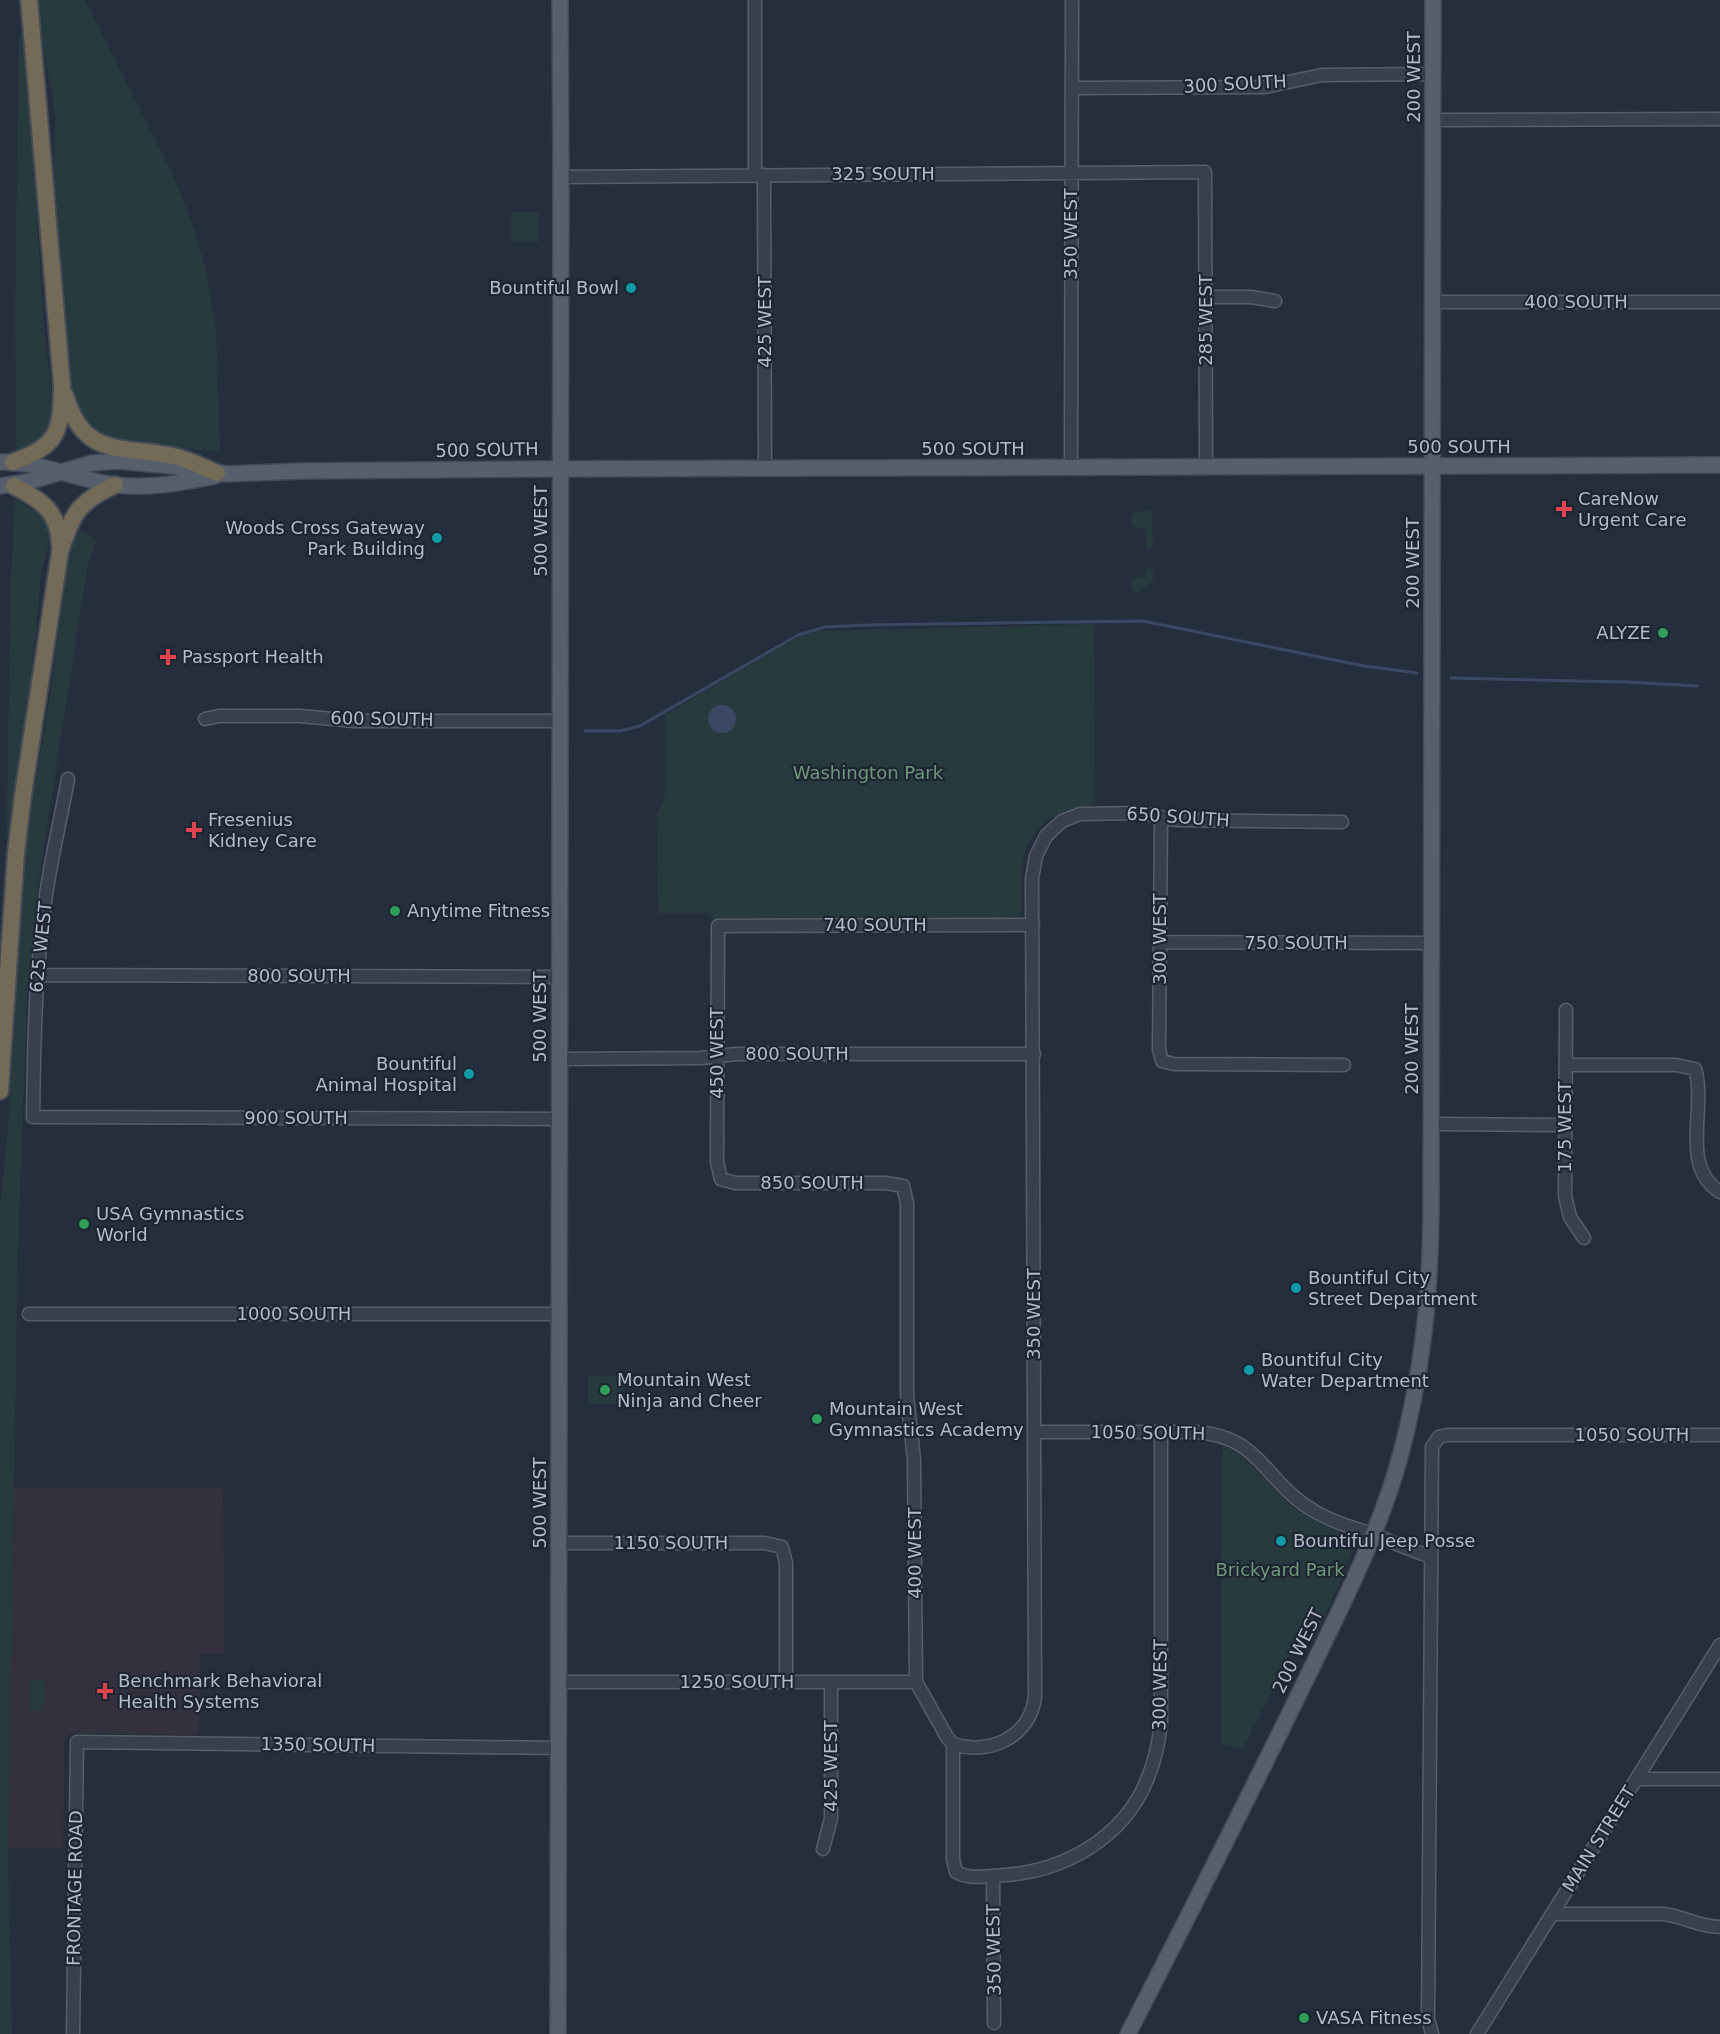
<svg xmlns="http://www.w3.org/2000/svg" width="1720" height="2034" font-family="'DejaVu Sans',sans-serif">
<style>
.medical{fill:#34313f}
.green{fill:#273a3e}
.water{fill:#3a4864}
.lines{fill:none;stroke-linecap:round;stroke-linejoin:round}
.stream{stroke:#3a4864;stroke-width:3}
.minor-casing{stroke:#575e6b;stroke-width:15}
.major-casing{stroke:#424956;stroke-width:18}
.highway-casing{stroke:#444b58;stroke-width:20}
.minor{stroke:#39404d;stroke-width:12}
.major{stroke:#575f6d;stroke-width:15}
.highway{stroke:#736a57;stroke-width:16}
.culture-dot{fill:#0f9aa8;stroke:#1e2532;stroke-width:2}
.health-dot{fill:#e0444e;stroke:#1e2532;stroke-width:2}
.leisure-dot{fill:#2e9e5b;stroke:#1e2532;stroke-width:2}
.labels{text-anchor:middle;stroke-width:4.5;stroke-linejoin:round;paint-order:stroke}
.street-label{font-size:18px;fill:#b5bbc8;stroke:#1e2532}
.poi-label{font-size:18px;fill:#b5bbc8;stroke:#1e2532;text-anchor:start}
.park-label{font-size:18px;fill:#6e987b;stroke:#1e2532}
</style>
<rect width="100%" height="100%" fill="#252e3d"/>
<path class="medical" d="M14,1488H223L224,1654H200L199,1735L71,1734L66,1736L64,1741L63,1848H8Z"/>
<path class="green" d="M35,0H85L173,175L191,220L206,269L216,328L220,451C175,449 133,447 90,432L71,395L54,182L55,112Z
M19,34H22C33,136 38,238 45,340C47,360 57,409 51,426C45,440 30,452 16,450L15,310Z
M511,212H538V242H511Z
M15,499L42,515L47,521L51,534L41,573L37,625L10,853H6L11,581Z
M1152,509L1153,547L1148,549L1146,547V529L1131,526V514Z
M72,526L84,532L96,541L88,563L39,879L27,998L18,1247L8,1848L12,2034H0V1208L8,1127L26,838L52,685Z
M1145,569H1153V581L1140,592H1135L1132,587L1131,578L1145,577Z
M1094,624L1095,805C1057,807 1026,827 1022,869C1020,882 1022,897 1021,911L1019,915L1011,918L712,919L710,913H658L657,814L665,796V715L780,647L804,635L819,631Z
M588,1376H623V1404H588Z
M1222,1445C1252,1458 1267,1485 1292,1506C1309,1520 1329,1527 1350,1536L1355,1541L1347,1566L1316,1636L1302,1630L1243,1749L1221,1744Z
M30,1679L44,1680L43,1711H29Z"/>
<path class="water" d="M708 719a14 14 0 1 1 28 0a14 14 0 1 1-28 0Z"/>
<g class="lines">
<path class="stream" d="M1451,678L1627,682L1697,686
M585,731H620L640,726L798,635L825,627L865,625L1143,621L1364,666L1417,673"/>
<defs>
<path id="minor" d="M755,0V175
M1072,88L1265,87L1322,75L1433,74
M1433,120L1720,119
M764,175L765,469
M561,177L1205,172L1206,468
M1206,297H1251L1275,301
M1433,302H1720
M1071,468L1072,0
M205,719L219,716H300L354,721H560
M68,779C60,823 49,866 44,910C35,979 34,1048 33,1117L560,1119
M1161,817L1159,1049L1162,1061L1174,1064L1344,1065
M1033,925L718,926L717,1162L721,1179L735,1183H886L903,1186L907,1203V1396L914,1460L916,1682L947,1737L953,1744V1859L956,1872C970,1880 990,1876 1005,1875C1065,1871 1124,1837 1147,1780C1155,1761 1159,1742 1161,1722V1432
M1160,942L1432,943
M37,975L560,977
M1566,1010L1565,1196L1570,1217L1584,1238
M560,1059L701,1058L736,1054H1034
M1566,1065H1676L1695,1069C1707,1108 1679,1166 1720,1192
M1432,1124L1565,1125
M29,1314H559
M1034,1432H1194C1261,1435 1264,1482 1314,1511C1330,1521 1348,1526 1366,1532C1387,1540 1409,1549 1431,1557
M559,1543H765L782,1547L786,1563V1682
M559,1682H916
M953,1744C989,1756 1030,1737 1035,1697L1032,879L1036,856L1046,836L1062,821L1080,814L1141,813L1176,820L1342,822
M1636,1779H1720
M823,1849L831,1818V1682
M993,1876L994,2023
M1552,1914H1663C1684,1916 1698,1927 1720,1927
M73,2034L77,1742L559,1748
M1432,2034L1428,2019L1432,1447L1439,1437L1447,1435H1720
M1477,2034L1720,1645"/>
<path id="major" d="M0,462C41,462 70,477 109,484C144,490 181,483 215,476
M0,486L27,482L92,463L117,461L172,466L227,474L301,471L538,469L1720,465
M558,2034L561,177L560,0
M1128,2034C1186,1921 1243,1808 1299,1694C1336,1617 1377,1540 1400,1457C1422,1375 1430,1300 1431,1215L1433,0"/>
<path id="highway" d="M65,395C84,459 121,445 173,456C188,459 203,467 217,473
M13,462C59,445 61,432 62,385L29,0
M14,486C42,501 59,511 60,546
M0,1091L16,853L23,795L60,552C72,514 78,502 115,485"/>
</defs>
<use href="#minor" class="minor-casing"/>
<use href="#major" class="major-casing"/>
<use href="#highway" class="highway-casing"/>
<use href="#minor" class="minor"/>
<use href="#major" class="major"/>
<use href="#highway" class="highway"/>
</g>
<g class="culture-dot">
<circle cx="631" cy="288" r="6"/>
<circle cx="437" cy="538" r="6"/>
<circle cx="469" cy="1074" r="6"/>
<circle cx="1296" cy="1288" r="6"/>
<circle cx="1249" cy="1370" r="6"/>
<circle cx="1281" cy="1541" r="6"/>
</g>
<g class="health-dot">
<path d="M1561 500h6v6h6v6h-6v6h-6v-6h-6v-6h6z"/>
<path d="M165 648h6v6h6v6h-6v6h-6v-6h-6v-6h6z"/>
<path d="M191 821h6v6h6v6h-6v6h-6v-6h-6v-6h6z"/>
<path d="M102 1682h6v6h6v6h-6v6h-6v-6h-6v-6h6z"/>
</g>
<g class="leisure-dot">
<circle cx="1663" cy="633" r="6"/>
<circle cx="395" cy="911" r="6"/>
<circle cx="84" cy="1224" r="6"/>
<circle cx="605" cy="1390" r="6"/>
<circle cx="817" cy="1419" r="6"/>
<circle cx="1304" cy="2018" r="6"/>
</g>
<g class="labels">
<g class="street-label">
<text transform="translate(1414 77) rotate(-90)" y="6">200 WEST</text>
<text transform="translate(1235 84) rotate(-3)" y="6">300 SOUTH</text>
<text x="883" y="180">325 SOUTH</text>
<text transform="translate(1071 234) rotate(-90)" y="6">350 WEST</text>
<text x="1576" y="308">400 SOUTH</text>
<text transform="translate(1206 320) rotate(-90)" y="6">285 WEST</text>
<text transform="translate(765 322) rotate(-90)" y="6">425 WEST</text>
<text x="1459" y="453">500 SOUTH</text>
<text x="973" y="455">500 SOUTH</text>
<text transform="translate(487 450) rotate(-1)" y="6">500 SOUTH</text>
<text transform="translate(541 531) rotate(-90)" y="6">500 WEST</text>
<text transform="translate(1413 563) rotate(-90)" y="6">200 WEST</text>
<text transform="translate(382 719) rotate(1)" y="6">600 SOUTH</text>
<text transform="translate(1178 817) rotate(4)" y="6">650 SOUTH</text>
<text x="875" y="931">740 SOUTH</text>
<text transform="translate(1160 939) rotate(-90)" y="6">300 WEST</text>
<text x="1296" y="949">750 SOUTH</text>
<text transform="translate(41 947) rotate(-84)" y="6">625 WEST</text>
<text x="299" y="982">800 SOUTH</text>
<text transform="translate(540 1017) rotate(-90)" y="6">500 WEST</text>
<text transform="translate(1412 1049) rotate(-90)" y="6">200 WEST</text>
<text transform="translate(717 1053) rotate(-90)" y="6">450 WEST</text>
<text x="797" y="1060">800 SOUTH</text>
<text x="296" y="1124">900 SOUTH</text>
<text transform="translate(1565 1127) rotate(-90)" y="6">175 WEST</text>
<text x="812" y="1189">850 SOUTH</text>
<text x="294" y="1320">1000 SOUTH</text>
<text transform="translate(1034 1314) rotate(-90)" y="6">350 WEST</text>
<text transform="translate(1148 1433) rotate(1)" y="6">1050 SOUTH</text>
<text x="1632" y="1441">1050 SOUTH</text>
<text transform="translate(540 1503) rotate(-90)" y="6">500 WEST</text>
<text x="671" y="1549">1150 SOUTH</text>
<text transform="translate(915 1553) rotate(-90)" y="6">400 WEST</text>
<text transform="translate(1298 1651) rotate(-64)" y="6">200 WEST</text>
<text x="737" y="1688">1250 SOUTH</text>
<text transform="translate(1160 1685) rotate(-89)" y="6">300 WEST</text>
<text transform="translate(318 1745) rotate(1)" y="6">1350 SOUTH</text>
<text transform="translate(831 1766) rotate(-90)" y="6">425 WEST</text>
<text transform="translate(1599 1839) rotate(-58)" y="6">MAIN STREET</text>
<text transform="translate(75 1888) rotate(-89)" y="6">FRONTAGE ROAD</text>
<text transform="translate(994 1950) rotate(-91)" y="6">350 WEST</text>
</g>
<g class="poi-label">
<text x="619" y="294" text-anchor="end">Bountiful Bowl</text>
<text x="1578" y="505">CareNow<tspan x="1578" dy="21">Urgent Care</tspan></text>
<text x="425" y="534" text-anchor="end">Woods Cross Gateway<tspan x="425" dy="21">Park Building</tspan></text>
<text x="1651" y="639" text-anchor="end">ALYZE</text>
<text x="182" y="663">Passport Health</text>
<text x="208" y="826">Fresenius<tspan x="208" dy="21">Kidney Care</tspan></text>
<text x="407" y="917">Anytime Fitness</text>
<text x="457" y="1070" text-anchor="end">Bountiful<tspan x="457" dy="21">Animal Hospital</tspan></text>
<text x="96" y="1220">USA Gymnastics<tspan x="96" dy="21">World</tspan></text>
<text x="1308" y="1284">Bountiful City<tspan x="1308" dy="21">Street Department</tspan></text>
<text x="1261" y="1366">Bountiful City<tspan x="1261" dy="21">Water Department</tspan></text>
<text x="617" y="1386">Mountain West<tspan x="617" dy="21">Ninja and Cheer</tspan></text>
<text x="829" y="1415">Mountain West<tspan x="829" dy="21">Gymnastics Academy</tspan></text>
<text x="1293" y="1547">Bountiful Jeep Posse</text>
<text x="118" y="1687">Benchmark Behavioral<tspan x="118" dy="21">Health Systems</tspan></text>
<text x="1316" y="2024">VASA Fitness</text>
</g>
<g class="park-label">
<text x="868" y="779">Washington Park</text>
<text x="1280" y="1576">Brickyard Park</text>
</g>
</g>
</svg>
